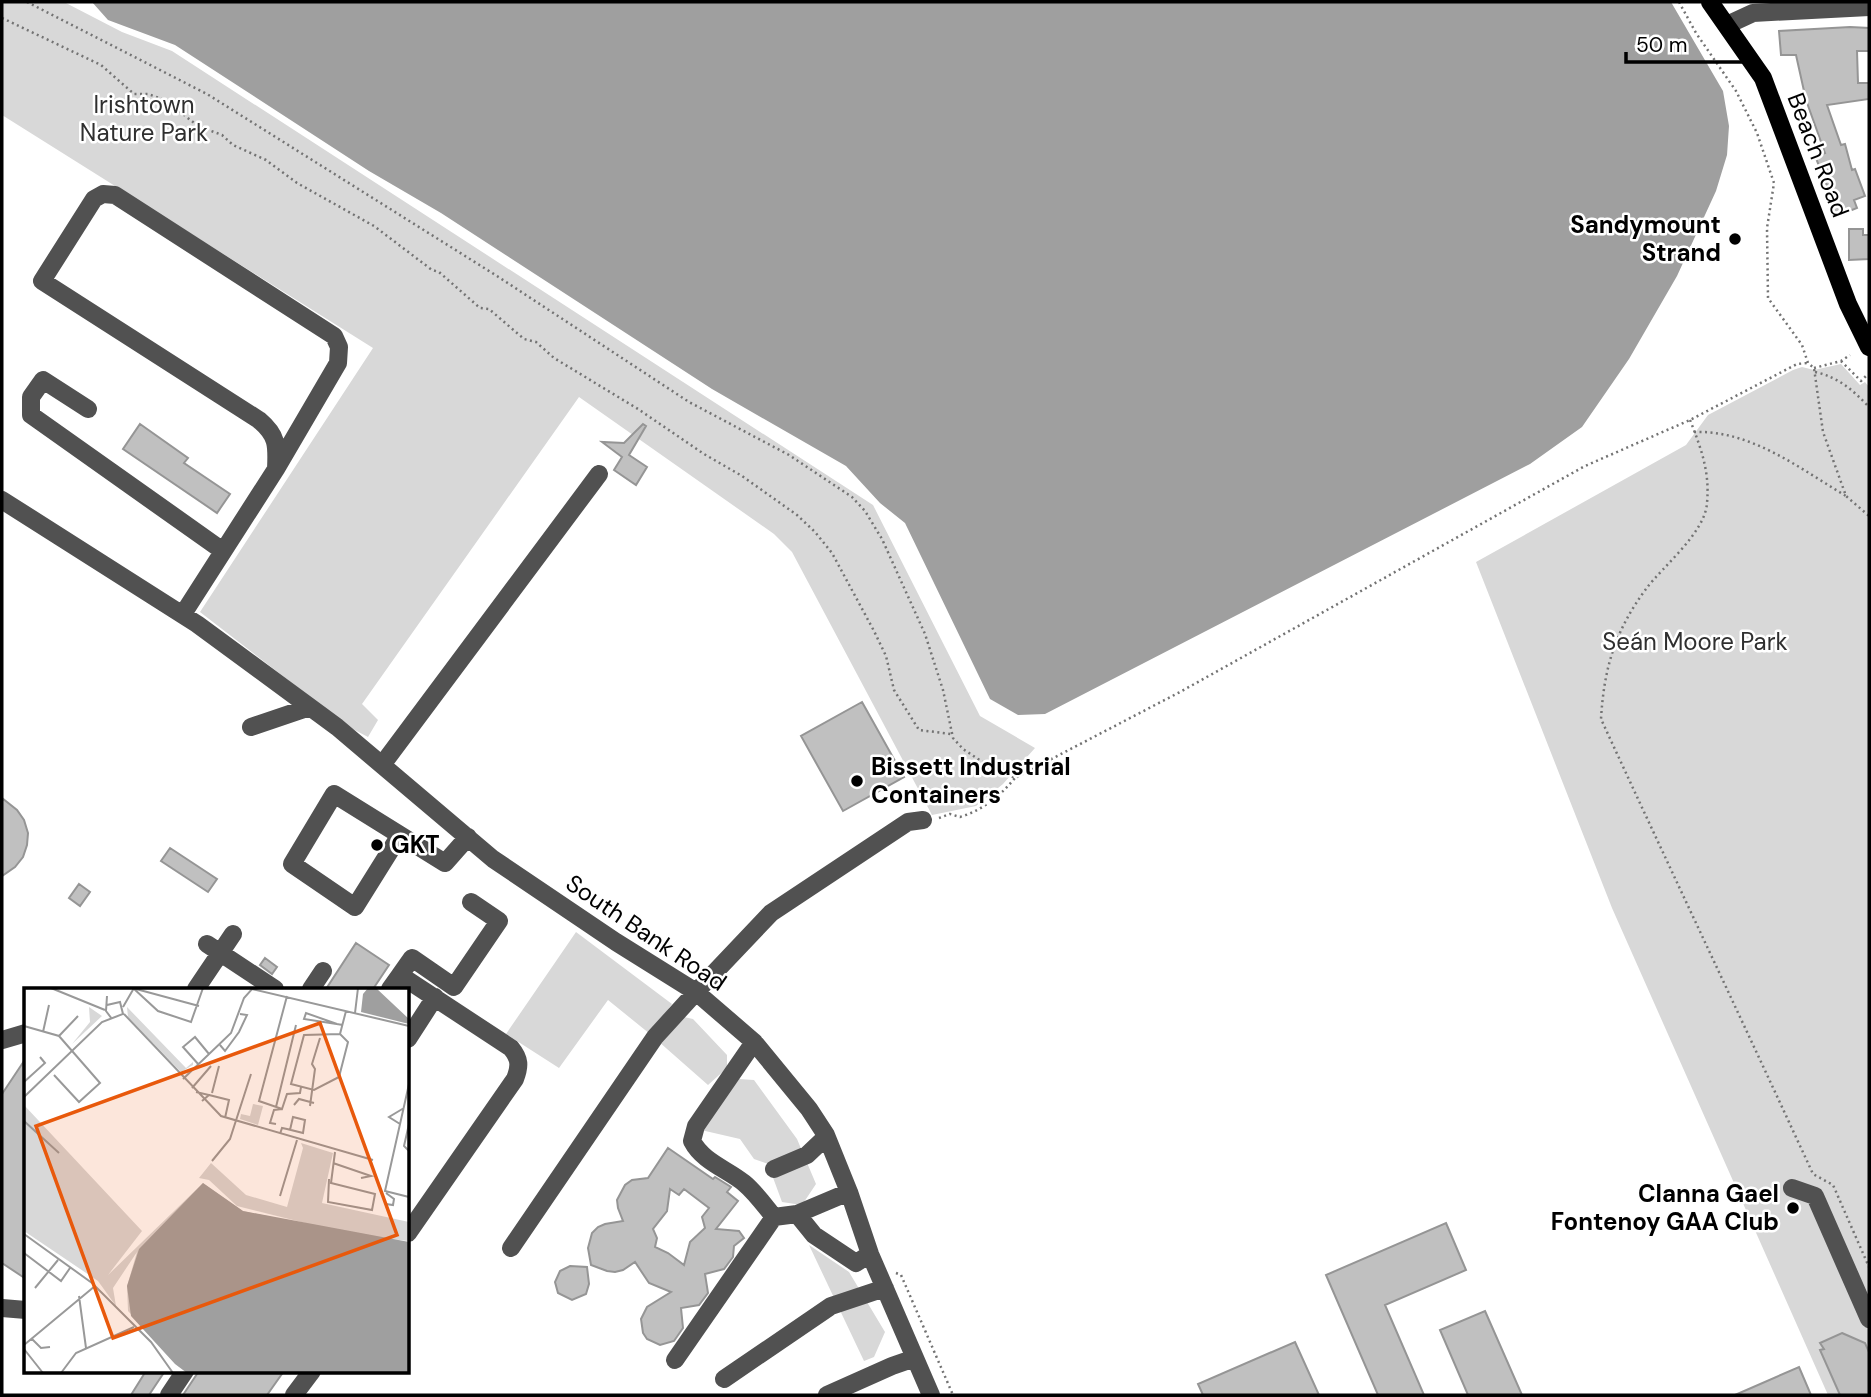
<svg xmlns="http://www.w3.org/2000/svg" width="1871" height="1397" font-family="'DM Sans',sans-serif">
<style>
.green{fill:#d8d8d8}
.water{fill:#9f9f9f}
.building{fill:#c0c0c0;stroke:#959595;stroke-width:2;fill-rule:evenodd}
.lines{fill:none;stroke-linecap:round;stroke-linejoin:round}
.path{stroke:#737373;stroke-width:2.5;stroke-dasharray:2 3.5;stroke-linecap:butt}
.minor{stroke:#515151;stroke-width:18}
.major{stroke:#000;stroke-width:18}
.poi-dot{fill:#000;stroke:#fff;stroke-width:2.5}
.labels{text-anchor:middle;stroke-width:5;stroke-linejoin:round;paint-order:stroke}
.park-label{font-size:24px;fill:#2f2f2f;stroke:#fff}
.street-label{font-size:24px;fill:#000;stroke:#fff}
.poi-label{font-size:24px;font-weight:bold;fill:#000;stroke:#fff;text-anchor:end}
.inset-road{fill:none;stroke:#999;stroke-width:2}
.view{fill:#e8590c;fill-opacity:0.15;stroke:#e8590c;stroke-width:3.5}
.inset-edge{fill:none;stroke:#000;stroke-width:3.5}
</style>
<rect width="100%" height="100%" fill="#fff"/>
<path class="green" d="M2,2H64L122,32L172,51L873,505L980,716L1035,748L1003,784L976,806L932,815L792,552L774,534L579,397L362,704L378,720L368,737L349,727L200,612L373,348L2,115Z
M1841,364L1860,385L1865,382L1869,387V1395H1828L1612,908L1476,562L1686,445L1708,415L1793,370L1802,367L1814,370Z
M576,932L672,1004L650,1034L608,1000L559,1068L506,1034Z
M684,1017L693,1019L727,1055V1068L708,1085L658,1041Z
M739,1079L754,1080L797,1139L816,1184L802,1205L782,1202L768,1164L754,1159L740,1139L701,1130Z
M809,1245L849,1272L885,1332L874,1357L864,1361Z"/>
<path class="water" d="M92,2H1671L1723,91L1729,126L1727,155L1716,191L1677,276L1629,359L1582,427L1530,464L1045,714L1018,715L990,699L905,523L880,503L846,466L712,389L441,213L369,171L175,45L108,20Z"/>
<path class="building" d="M1850,27L1869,28V51H1857L1858,83H1869V99L1827,105L1841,145L1845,144L1852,170L1855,169L1865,196L1854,200L1857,208L1835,217L1829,199L1832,198L1815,156L1825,153L1806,100L1796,55H1781L1779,31Z
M1849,229H1863V235H1869V259L1849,260Z
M140,424L188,458L184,463L230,494L217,513L123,449Z
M643,424L646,426L629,455L647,467L636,485L614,470L622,457L602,442L624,443Z
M862,702L904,777L843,811L801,736Z
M2,798L17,810L24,820L28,833L27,845L23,857L15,867L2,876Z
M170,848L217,879L208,892L161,861Z
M79,884L90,892L80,906L69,898Z
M356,943L389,965L373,989H326Z
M265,958L277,967L272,974L260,965Z
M26,1058V1279L2,1263V1094Z
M668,1148L713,1179L715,1177L731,1187L727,1192L738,1201L716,1229L739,1231L744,1238L734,1246L733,1257L724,1269L705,1274L708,1293L699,1305L681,1308L683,1328L674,1341L660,1345L647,1339L643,1333L641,1319L647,1307L671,1292L649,1283L635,1262L623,1270L615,1272L607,1271L591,1265L588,1248L592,1233L598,1227L605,1224L623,1221L618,1208L617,1200L625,1185L632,1180L648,1178ZM670,1189L679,1195L684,1189L709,1208L702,1217L705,1228L690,1242L684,1265L668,1253L655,1247L657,1238L653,1229L667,1211Z
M1446,1223L1466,1270L1385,1305L1424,1395H1378L1326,1275Z
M570,1266L587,1267L589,1284L586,1294L572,1300L558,1293L555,1282L560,1271Z
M1485,1311L1522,1395H1468L1440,1330Z
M1842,1333L1865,1343L1869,1352V1395H1840L1820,1350L1824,1349L1820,1343Z
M1295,1342L1319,1395H1203L1198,1384Z
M1799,1367L1811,1395H1735Z
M146,1371H165L149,1395H131Z
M199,1371H284L267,1395H183Z"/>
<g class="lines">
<path class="path" d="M27,2L207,94L497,276L689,402L789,455L852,497L865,511L882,539L925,634L943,690L953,738L963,749L981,761L1015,778L1180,692L1585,466L1690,420L1797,364L1808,363
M1679,2L1696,33L1736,91L1757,133L1774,183L1767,228L1768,298L1802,345L1808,363L1814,368L1823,432L1846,496L1869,516
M2,18L101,65L134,94H148L165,100L198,126L222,135L233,145L266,160L297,183L374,226L432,270L439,272L480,308L489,309L524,339L536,342L554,358L638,409L704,454L742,476L797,515L815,532L832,553L874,631L886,656L894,690L919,730L951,734
M1841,361L1861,381L1867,375
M1814,368L1841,361L1850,355
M1815,372C1838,377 1853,390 1869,407
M1690,420C1701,448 1710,472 1707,503C1705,533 1663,566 1646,589C1615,631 1604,668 1601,719C1671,871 1743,1022 1813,1174L1833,1185L1869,1267
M1694,432C1751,430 1799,468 1846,496
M939,818L950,814L960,817C983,810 1000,796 1015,778
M896,1273L901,1275L953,1395"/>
<path class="minor" d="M1727,25L1753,13L1869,7
M88,409L43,380L31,397V415L223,551
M2,500L197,624L337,727L493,859L616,942L696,992L754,1042L809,1109L826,1135L849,1192L870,1254L931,1395
M183,614L276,469C277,446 278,436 259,420L42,281L94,199L103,194L115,195L334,336L339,347L338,363L276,469
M251,727L310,707
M382,765L599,474
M400,835L355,907L292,864L334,794L445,863L468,837
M207,944L275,989
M400,975L412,958L454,987L499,921L471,902
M196,989L233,934
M311,989L323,971
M390,989L400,975L511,1048C520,1059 520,1066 515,1079L408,1233
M408,1039L435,997
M2,1040L26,1033
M754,1042L696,1126L692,1141C703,1162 727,1169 744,1183C755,1192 765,1206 774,1217L797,1214
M774,1169L807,1155L826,1137
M1792,1188L1815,1196L1869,1319
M849,1192L797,1214L814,1235L856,1263L870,1254
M511,1248L655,1037L696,992L771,913L908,822L923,820
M2,1308L26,1310
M675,1360L774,1217
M724,1379L831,1306L885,1288
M169,1395L185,1371
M294,1395L312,1371
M827,1395L892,1366L915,1358"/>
<path class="major" d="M1710,2L1763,78L1848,304L1869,347"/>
</g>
<g class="poi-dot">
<circle cx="1735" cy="239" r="7"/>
<circle cx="857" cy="781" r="7"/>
<circle cx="377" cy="845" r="7"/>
<circle cx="1793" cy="1208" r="7"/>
</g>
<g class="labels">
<g class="park-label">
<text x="144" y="113">Irishtown<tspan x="144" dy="28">Nature Park</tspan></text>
<text x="1695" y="650">Seán Moore Park</text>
</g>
<g class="street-label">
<text transform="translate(1818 155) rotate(69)" y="8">Beach Road</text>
<text transform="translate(646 933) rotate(34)" y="8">South Bank Road</text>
</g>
<g class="poi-label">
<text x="1721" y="233">Sandymount<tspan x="1721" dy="28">Strand</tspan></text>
<text x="871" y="775" text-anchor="start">Bissett Industrial<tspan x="871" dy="28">Containers</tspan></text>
<text x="391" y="853" text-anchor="start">GKT</text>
<text x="1779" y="1202">Clanna Gael<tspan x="1779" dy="28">Fontenoy GAA Club</tspan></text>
</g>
</g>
<g transform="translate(24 988)">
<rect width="385" height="385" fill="#fff"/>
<path d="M65,19L78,28L48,56L66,34ZM103,19L162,80L169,74V77L157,84L104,29ZM229,116L239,118L234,137L216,131L217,126L226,128ZM0,117L118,243L84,287L179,195L219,223L305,241L213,218L185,192L175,190L187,175L222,207L263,219L279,160L277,155L309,165L298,215L385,234V253L356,250L385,254V385H163L104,323L103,298L113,264L89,300L92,318L74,293L0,243Z" fill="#d8d8d8"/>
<path d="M352,0L385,31V36L337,24L339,6L344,0ZM179,195L219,223L385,254V385H163L151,376L107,328L103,298L115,261Z" fill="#9f9f9f"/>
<path class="inset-road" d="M27,0L81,22M109,0L134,23L167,34L179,0M112,1L175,18M83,8L82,23L88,31M263,8L235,113L258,121L263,106L276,105L277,99M99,19L110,0M331,25L334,0M100,26L197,128L349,172M313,36L282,25L280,31L319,37M0,38L35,48L76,95L55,114L30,87M19,44L25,17M316,46L324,54L315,89L290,102L267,96L280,47ZM316,46L322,23M35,48L54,28M196,57L201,63L215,44L223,27L216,26M175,77L159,59L171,49L185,66M159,91L207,45L220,10L228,1L385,38M0,94L21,75L16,69M385,96L361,203L385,209M168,100L187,78M172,104L185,107L178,113M188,105L195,78M185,107L205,112L201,130M0,109L78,34L99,26L96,14L83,17M270,117L275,111L290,115M286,118L291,81L288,76L296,50M252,119L272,37M0,133L35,165M252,136L246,135L250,122L258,121M376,136L365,129L380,120M385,136L380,158L385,163M256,146L258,140L263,141L279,145L281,132L269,129L266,142M188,173L206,151L227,86M309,175L347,188L337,190M305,191L304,214L348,222L351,206L307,195L311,164M362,205L370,211L369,217L362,216M256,208L273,152M0,246L68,295L127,354L149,385M0,265L37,293L46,280M11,300L34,272M55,308L62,360M7,350L17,360L26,359M0,357L71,298M0,361L19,385M37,385L52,365L110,339"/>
<path class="view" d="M296,35L373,247L89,350L12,138Z"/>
<rect width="385" height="385" class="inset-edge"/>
</g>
<rect width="1871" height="1397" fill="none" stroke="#000000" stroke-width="7"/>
<path d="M1626 52v10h119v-10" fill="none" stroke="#000000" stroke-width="3.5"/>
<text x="1636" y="52" font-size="21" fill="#000000" stroke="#ffffff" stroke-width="5" paint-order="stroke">50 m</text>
</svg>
